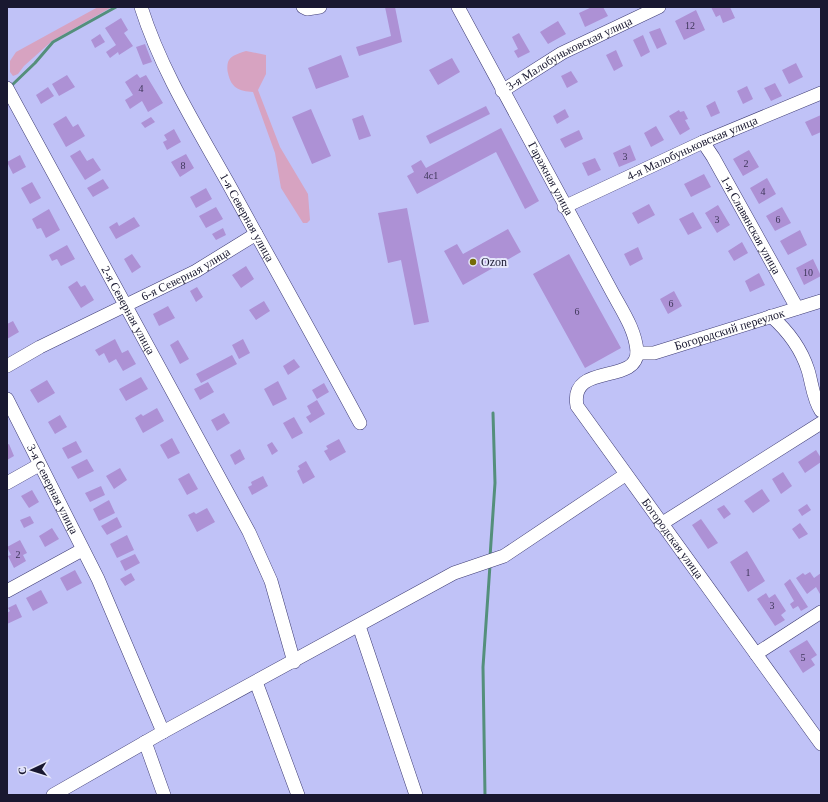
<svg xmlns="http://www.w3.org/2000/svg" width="828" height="802" font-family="'Times New Roman',serif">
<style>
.green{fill:#d7a3c1}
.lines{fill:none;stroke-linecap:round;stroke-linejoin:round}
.stream{stroke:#548f7b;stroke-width:3}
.building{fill:#ad91d5}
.minor-casing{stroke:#3e3c74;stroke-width:14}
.minor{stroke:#fff;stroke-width:13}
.poi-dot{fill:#766c08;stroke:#e5e6fb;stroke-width:1.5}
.labels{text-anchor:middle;stroke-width:4;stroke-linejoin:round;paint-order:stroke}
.number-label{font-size:10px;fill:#3e3659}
.street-label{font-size:12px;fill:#191830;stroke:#e5e6fb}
.poi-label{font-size:12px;fill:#191830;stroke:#e5e6fb;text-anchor:start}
</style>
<rect width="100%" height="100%" fill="#c0c2f7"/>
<path class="green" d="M98,7H112L52,41L24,66L18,74L13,76L10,72V61L16,52Z
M246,51L266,55V74L258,90L280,147L308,194L310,220L307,223H303L281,188L275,153L253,92C239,91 231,88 228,73C227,70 227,63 229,60C232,55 240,53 246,51Z"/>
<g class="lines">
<path class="stream" d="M10,87L35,63L53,42L116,7
M490,557L495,483L493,413
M485,795L483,667L490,565"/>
</g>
<path class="building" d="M385,7H395L402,42L359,56L356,47L391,36Z
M592,7H603L608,16L585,27L579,13Z
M711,7H730L735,18L723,23L720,15L716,17Z
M696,10L705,30L684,40L675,21Z
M121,18L128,30L124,33L133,46L119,55L118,52L110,58L106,52L116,45L105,28Z
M558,21L566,34L548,44L540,32Z
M660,28L667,44L657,49L649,32Z
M519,33L530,52L518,58L514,51L518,49L512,37Z
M100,34L105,42L95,48L91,40Z
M643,35L650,52L641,57L633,40Z
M145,44L152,62L143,65L136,47Z
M616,50L623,66L614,71L606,55Z
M341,55L349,77L316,89L308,68Z
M452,58L460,72L438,85L429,70Z
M796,63L803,77L789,84L782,70Z
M571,71L578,82L567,88L561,76Z
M137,74L140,78L146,75L163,103L148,112L142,101L130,109L125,100L133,95L125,82Z
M67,75L75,87L59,96L52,84Z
M775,83L782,96L771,101L764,88Z
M747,86L753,99L743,104L737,91Z
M48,87L54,96L41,104L36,95Z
M715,101L720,113L711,117L706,106Z
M486,106L490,114L430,144L426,136Z
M311,109L331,156L312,164L292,117Z
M565,109L569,117L557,124L553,116Z
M679,110L680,112L684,111L688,119L685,120L690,129L680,135L669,116Z
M363,115L371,136L359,140L352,119Z
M821,115V132L812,136L805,122Z
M66,116L73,127L78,124L85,136L66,147L53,124Z
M151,117L155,122L145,128L141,123Z
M656,126L664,140L651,147L644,133Z
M501,128L539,201L525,209L496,152L417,194L407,176L414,172L411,166L421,160L426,168Z
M174,129L181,142L167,150L163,142L167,140L164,135Z
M579,130L583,139L565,148L560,139Z
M630,145L636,160L619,167L613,153Z
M80,150L87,161L93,158L101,170L85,180L70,156Z
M749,150L759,167L743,176L733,159Z
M186,154L194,168L180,177L171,162Z
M20,155L26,167L13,174L7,162Z
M595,158L601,170L588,176L582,163Z
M704,174L711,187L691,197L684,184Z
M767,178L776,194L759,204L750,188Z
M103,179L109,188L93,197L87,188Z
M32,182L41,198L30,204L21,188Z
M206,188L212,199L196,208L190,197Z
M649,204L655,215L638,224L632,213Z
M718,205L730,225L717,233L705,213Z
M216,207L223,219L206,228L199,216Z
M782,207L791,223L775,231L766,216Z
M407,208L429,322L414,325L401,260L388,263L378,213Z
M49,209L60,230L46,238L41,228L37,229L32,219Z
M693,212L702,228L688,235L679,219Z
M134,217L140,226L116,239L109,227L117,222L119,226Z
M223,228L226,235L216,240L212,234Z
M508,229L521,252L463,285L444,251L457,244L463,254Z
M800,230L807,245L788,255L780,241Z
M742,242L748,253L734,261L728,251Z
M67,245L75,259L61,266L57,259L52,261L49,255Z
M638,247L643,259L630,266L624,254Z
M132,254L141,267L132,273L124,259Z
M569,254L621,348L585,368L533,274Z
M813,259L821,276L804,285L796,268Z
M246,266L254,279L241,288L232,275Z
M759,273L765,285L750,292L745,281Z
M77,281L81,287L85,285L94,300L81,308L68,287Z
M197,287L203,297L196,302L190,291Z
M674,291L682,306L668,314L660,299Z
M264,301L270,311L256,320L249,310Z
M168,306L175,318L159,326L153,314Z
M13,321L19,332L7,339V324Z
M115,339L122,353L128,350L136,364L123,371L116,359L109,363L104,353L99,356L95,350Z
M243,339L250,353L239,359L232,345Z
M178,340L189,359L180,364L170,345Z
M232,355L237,364L201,383L196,374Z
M294,359L300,367L288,375L283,366Z
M141,377L148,389L126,401L119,389Z
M47,380L55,393L38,403L30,390Z
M278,381L287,399L273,406L264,389Z
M208,382L214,392L200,400L194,389Z
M324,383L329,392L317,399L312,390Z
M317,400L325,414L310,423L306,417L311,414L307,406Z
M157,408L164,421L143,433L135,418L141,414L143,416Z
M224,413L230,423L217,431L211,420Z
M60,415L67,427L55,434L48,422Z
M294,417L303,433L292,439L283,423Z
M172,438L180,453L168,459L160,445Z
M339,439L346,452L330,461L324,451L328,449L326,446Z
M76,441L82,452L68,459L62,448Z
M272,442L278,451L272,455L267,445Z
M9,444L14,456L7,460V445Z
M240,449L245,459L235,465L230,455Z
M816,450L821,458V462L805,473L798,462Z
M87,459L94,471L78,479L71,467Z
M306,461L315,477L303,484L297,471L300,469L298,466Z
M120,468L127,480L114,489L106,476Z
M783,472L792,486L781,494L772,479Z
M189,473L198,489L187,495L178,479Z
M263,476L268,486L252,495L248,487L252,485L251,482Z
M101,486L105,495L90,502L85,493Z
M762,489L770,501L753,513L744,501Z
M32,490L39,502L29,508L21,496Z
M109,500L115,513L99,521L93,509Z
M807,504L811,510L802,516L798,510Z
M724,505L731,514L724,519L717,509Z
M207,508L215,522L197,532L188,515L194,512L196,514Z
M30,516L34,523L24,528L20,520Z
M117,517L122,527L107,535L101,526Z
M701,519L718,543L708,549L692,525Z
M800,523L808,534L799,539L792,529Z
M52,528L59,539L45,547L39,536Z
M127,535L134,550L117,558L110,544Z
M20,540L27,553L23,555L26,561L14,568L8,556L11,555L7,547Z
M747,551L765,581L748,592L730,562Z
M135,554L140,563L125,571L120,561Z
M75,570L82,583L67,591L60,578Z
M810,572L814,578L821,573L820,594L816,587L807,594L796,578L803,573L805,575Z
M131,573L135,580L125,586L120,579Z
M790,579L808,607L801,611L798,606L793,609L790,604L794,601L784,584Z
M41,590L48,603L33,611L26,598Z
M766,593L769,598L775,594L786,611L781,615L785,620L775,626L757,599Z
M16,604L22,617L7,624V613L10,611L8,608Z
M807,640L817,655L811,659L815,665L803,673L789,651Z"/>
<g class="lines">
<defs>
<g id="minor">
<path id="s1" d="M141,7C161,70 196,126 228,183C272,263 317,343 360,423"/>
<path d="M303,7L307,9L320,7"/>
<path id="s2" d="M458,7L611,290C621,309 636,330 637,352C637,385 569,362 577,406L821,744"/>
<path id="s3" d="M7,88L249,532L271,581L294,662"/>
<path id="s4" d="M502,91L562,53L659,7"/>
<path id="s5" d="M703,142L713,157L797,308"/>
<path id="s6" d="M564,207L703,142L821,93"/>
<path d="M771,316C788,331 801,348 808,370C812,383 813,399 821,411"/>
<path id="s7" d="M637,353H654L821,301"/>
<path id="s8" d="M7,366L40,347L196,271L256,234"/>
<path id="s9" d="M7,399L98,579L163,732"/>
<path d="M7,483L39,465"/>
<path d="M661,524L821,423"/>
<path d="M7,591L82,550"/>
<path d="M359,626L416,795"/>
<path d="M756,654L821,612"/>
<path d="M256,682L298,795"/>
<path d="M145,742L164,795"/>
<path d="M53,795L163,732L454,573L504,556L625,475"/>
</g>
</defs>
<use href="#minor" class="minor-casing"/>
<use href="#minor" class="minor"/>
</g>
<circle class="poi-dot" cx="473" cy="262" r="4"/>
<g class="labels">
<g class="number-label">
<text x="690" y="29">12</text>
<text x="141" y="92">4</text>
<text x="625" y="160">3</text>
<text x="746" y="167">2</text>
<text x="183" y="169">8</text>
<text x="431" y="179">4с1</text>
<text x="763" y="195">4</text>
<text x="717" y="223">3</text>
<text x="778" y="223">6</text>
<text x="808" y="276">10</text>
<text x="671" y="307">6</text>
<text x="577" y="315">6</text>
<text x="18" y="558">2</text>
<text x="748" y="576">1</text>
<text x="772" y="609">3</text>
<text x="803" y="661">5</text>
</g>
<g class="street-label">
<text dy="4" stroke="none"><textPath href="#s4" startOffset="77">3-я Малобуньковская улица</textPath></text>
<text dy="4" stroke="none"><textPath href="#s6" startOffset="141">4-я Малобуньковская улица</textPath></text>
<text dy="4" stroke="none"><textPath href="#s2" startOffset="195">Гаражная улица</textPath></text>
<text dy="4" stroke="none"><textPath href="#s1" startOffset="236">1-я Северная улица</textPath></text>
<text dy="4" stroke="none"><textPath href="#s5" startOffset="96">1-я Славянская улица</textPath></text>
<text dy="4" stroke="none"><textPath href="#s8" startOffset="201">6-я Северная улица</textPath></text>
<text dy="4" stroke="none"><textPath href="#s3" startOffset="253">2-я Северная улица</textPath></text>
<text dy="4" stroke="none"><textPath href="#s7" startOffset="96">Богородский переулок</textPath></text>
<text dy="4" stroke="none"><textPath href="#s9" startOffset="101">3-я Северная улица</textPath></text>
<text dy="4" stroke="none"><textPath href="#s2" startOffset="644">Богородская улица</textPath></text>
</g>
<g class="poi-label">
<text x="481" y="266">Ozon</text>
</g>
</g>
<rect width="828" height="802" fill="none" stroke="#191830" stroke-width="16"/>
<g transform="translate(32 770) rotate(266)" stroke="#e5e6fb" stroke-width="3" paint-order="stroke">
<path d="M0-3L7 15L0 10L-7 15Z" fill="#191830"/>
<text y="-6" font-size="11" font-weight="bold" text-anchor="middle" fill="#191830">С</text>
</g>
</svg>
